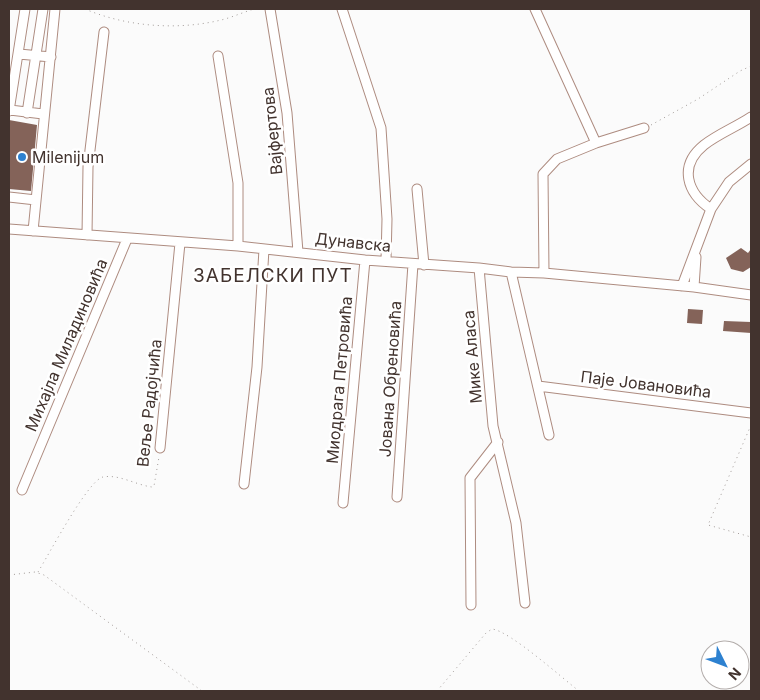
<svg xmlns="http://www.w3.org/2000/svg" width="760" height="700" font-family="Inter,sans-serif">
<style>
.building{fill:#846359}
.lines{fill:none;stroke-linecap:round;stroke-linejoin:round}
.minor-casing{stroke:#ae8c80;stroke-width:11}
.path{stroke:#a29b98;stroke-width:1;stroke-dasharray:1 4;stroke-linecap:butt}
.minor{stroke:#fff;stroke-width:9}
.poi-dot{fill:#2d81d0;stroke:#fff;stroke-width:2}
.labels{text-anchor:middle;stroke-width:5;stroke-linejoin:round;paint-order:stroke}
.street-label{font-size:16px;fill:#42332e;stroke:#fff}
.poi-label{font-size:16px;fill:#42332e;stroke:#fff;text-anchor:start}
.quarter-label{font-size:19px;letter-spacing:1px;fill:#42332e;stroke:#fff}
</style>
<rect width="100%" height="100%" fill="#fbfbfb"/>
<path class="building" d="M9,120L37,125L31,191L9,189Z
M741,248L748,253L751,249V267L743,272L731,269L726,258Z
M688,309L703,310L702,324L687,323Z
M724,321L751,322V333L723,331Z"/>
<g class="lines">
<defs>
<path id="minor" d="M270,9L287,113L298,252
M342,9L381,128L387,219L386,261
M535,9L596,143L557,159L543,174L544,273
M19,54L51,57
M218,56L238,183V246
M10,110L43,114
M9,111L25,9
M27,113L43,9
M596,143L644,128
M417,189L424,265
M9,197L36,200
M711,209C687,193 678,166 704,145C718,134 736,127 751,117
M9,229L238,246L365,260L479,268L511,272L544,273L694,287L751,295
M33,231L55,9
M87,235L88,167L104,32
M479,268L493,426L516,523L525,603
M511,272L549,435
M682,286L711,209L729,182L751,164
M694,287L696,257
M538,386L751,413
M160,448L180,243
M244,484L257,367L264,249
M22,490L127,239
M397,497L413,264
M343,503L365,260
M471,605L470,478L498,442"/>
</defs>
<use href="#minor" class="minor-casing"/>
<path class="path" d="M85,9C127,27 180,31 225,19C235,16 244,12 254,9
M651,125L698,99L740,71L751,66
M751,425L708,525L751,537
M38,572C48,556 88,480 103,477C119,474 136,485 152,487L154,486L159,457
M9,575L35,572L44,575L202,691
M437,691L486,633L492,629C510,631 562,678 579,691"/>
<use href="#minor" class="minor"/>
</g>
<circle class="poi-dot" cx="22" cy="157" r="5"/>
<g class="labels">
<g class="street-label">
<text transform="translate(272 131) rotate(-96)" y="6">Вајфертова</text>
<text transform="translate(353 242) rotate(6)" y="6">Дунавска</text>
<text transform="translate(66 345) rotate(-67)" y="6">Михајла Миладиновића</text>
<text transform="translate(472 357) rotate(-95)" y="6">Мике Аласа</text>
<text transform="translate(390 379) rotate(-86)" y="6">Јована Обреновића</text>
<text transform="translate(339 380) rotate(-85)" y="6">Миодрага Петровића</text>
<text transform="translate(646 384) rotate(7)" y="6">Паје Јовановића</text>
<text transform="translate(149 403) rotate(-84)" y="6">Веље Радојчића</text>
</g>
<g class="poi-label">
<text x="32" y="163">Milenijum</text>
</g>
<g class="quarter-label">
<text x="273" y="282">ЗАБЕЛСКИ ПУТ</text>
</g>
</g>
<rect width="760" height="700" fill="none" stroke="#42332e" stroke-width="20"/>
<g transform="translate(725 665) rotate(132)"><circle r="24" fill="#ffffff" stroke="#b3adab"/>
<path d="M0-4L9 19L0 12L-9 19Z" fill="#2d81d0"/>
<text y="-8" font-size="14" font-weight="bold" text-anchor="middle" fill="#42332e">N</text>
</g>
</svg>
